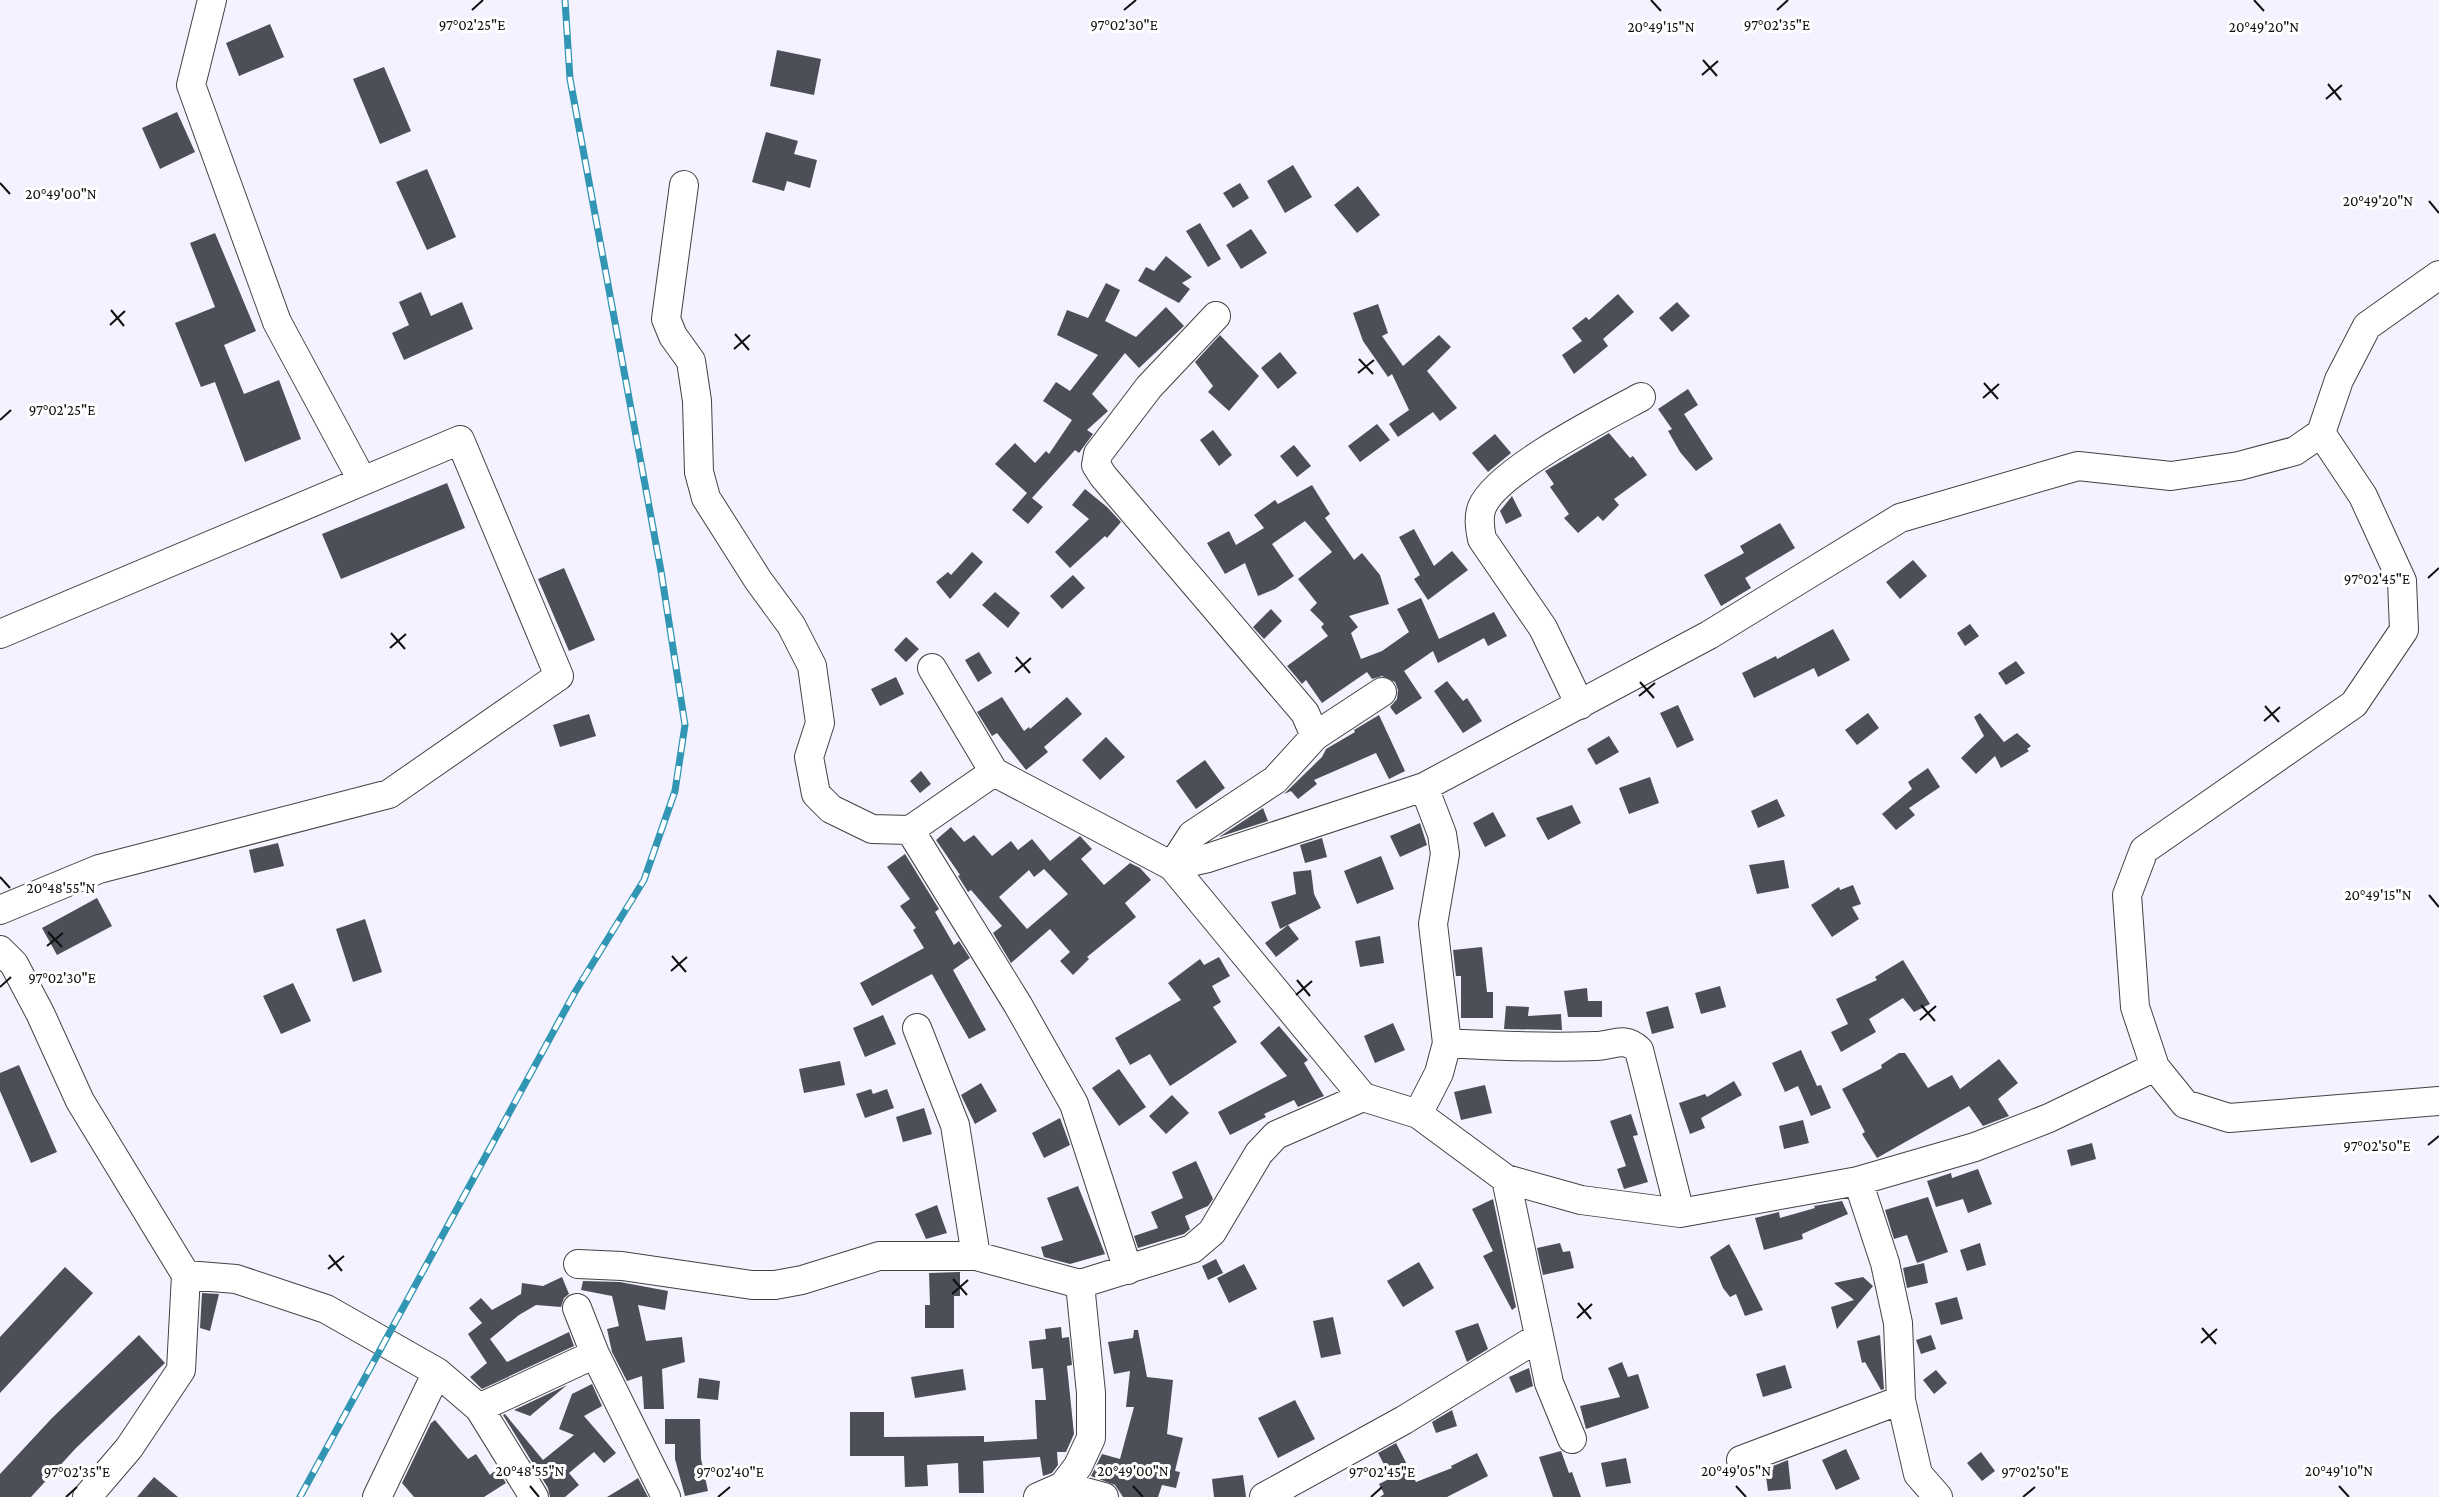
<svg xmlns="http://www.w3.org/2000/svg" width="2439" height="1497" font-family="'Crimson Pro',serif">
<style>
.building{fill:#4c4f57;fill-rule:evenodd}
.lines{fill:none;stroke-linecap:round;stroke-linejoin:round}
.minor-casing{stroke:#424242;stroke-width:30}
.minor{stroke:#fff;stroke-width:28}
.rail-casing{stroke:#3195b4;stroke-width:7}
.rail{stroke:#fff;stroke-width:4.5;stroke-dasharray:14;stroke-linecap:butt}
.ticks{fill:none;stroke:#0f0f0f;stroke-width:2}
.ticks-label{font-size:15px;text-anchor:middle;fill:#0f0f0f;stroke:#fff;stroke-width:6;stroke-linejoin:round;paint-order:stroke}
</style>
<rect width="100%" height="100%" fill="#f3f2fe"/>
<path class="building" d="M270,24L284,57L239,76L226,43Z
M777,50L821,59L814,95L770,86Z
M384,67L411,131L380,144L353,79Z
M177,112L195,152L160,169L142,128Z
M766,132L798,141L794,154L817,160L810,188L787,181L784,191L752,182Z
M1293,165L1312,197L1285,213L1267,181Z
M427,169L456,237L427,250L396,182Z
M1240,183L1249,198L1233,208L1223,193Z
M1358,186L1380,215L1357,233L1334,205Z
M1200,223L1221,259L1208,267L1186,231Z
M1251,229L1267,253L1241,269L1226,245Z
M215,233L256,331L224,345L244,394L279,380L301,439L245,462L215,382L201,387L175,323L215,307L190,243Z
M1166,256L1192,277L1182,283L1190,289L1179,303L1138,281L1146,267L1154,271Z
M1106,283L1120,290L1105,321L1136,337L1166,307L1184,326L1139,368L1125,353L1092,394L1108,411L1087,430L1093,434L1079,453L1075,450L1032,498L1043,507L1028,524L1012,510L1027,493L995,464L1015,443L1035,463L1046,451L1049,454L1072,420L1043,401L1056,382L1070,391L1098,355L1057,335L1067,310L1088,318Z
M421,292L431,316L462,302L473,329L404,360L392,333L409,325L399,302Z
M1618,294L1634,312L1603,339L1608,346L1574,374L1562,355L1582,341L1572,328L1586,317L1589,320Z
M1677,302L1690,316L1672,332L1659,318Z
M1378,304L1388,333L1382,336L1403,366L1439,335L1451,347L1427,371L1457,408L1440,421L1433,412L1398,437L1389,424L1409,410L1392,374L1388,377L1363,341L1353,313Z
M1220,335L1259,376L1229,411L1208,392L1213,386L1195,362Z
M1280,352L1297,373L1278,389L1261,368Z
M1688,389L1698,405L1684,414L1713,459L1696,471L1680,452L1668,431L1672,429L1658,409Z
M1377,424L1390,440L1360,462L1348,446Z
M1213,430L1232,455L1219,466L1200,440Z
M1609,433L1630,458L1633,456L1647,475L1614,499L1619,505L1603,521L1598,516L1578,533L1564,518L1569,514L1550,487L1554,484L1545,471Z
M1495,434L1511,453L1488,472L1472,453Z
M1294,445L1311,466L1297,477L1280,456Z
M447,483L465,528L341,579L322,534Z
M1312,485L1330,514L1325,518L1354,560L1362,553L1380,575L1389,604L1349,616L1358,627L1351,633L1361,659L1382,651L1409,632L1397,609L1421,598L1439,639L1494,612L1507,636L1488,646L1484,638L1438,663L1433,651L1404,671L1422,698L1396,715L1390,707L1397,699L1398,690L1395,682L1382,676L1372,679L1367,672L1322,703L1306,680L1302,684L1287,666L1328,636L1321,627L1324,624L1310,610L1317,603L1298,579L1332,552L1305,521L1272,544L1294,576L1275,589L1258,596L1245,563L1225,574L1207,543L1229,531L1236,545L1264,528L1254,515L1275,500L1278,504Z
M1085,489L1107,507L1121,522L1107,538L1105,536L1070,568L1055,552L1089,519L1072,505Z
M1512,496L1522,516L1506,524L1500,511Z
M1780,523L1795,548L1745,578L1751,588L1721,606L1704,575L1744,553L1740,546Z
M1414,529L1434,566L1452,551L1468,570L1428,600L1414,579L1420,575L1399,537Z
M972,552L983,562L950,599L936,582L948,572L951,575Z
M1913,560L1927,576L1900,599L1886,582Z
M564,568L595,640L569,651L538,579Z
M1073,575L1085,588L1062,609L1050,596Z
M995,592L1020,613L1008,628L982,605Z
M1271,609L1282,621L1264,639L1253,627Z
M1970,624L1979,636L1965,646L1957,633Z
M1833,629L1850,660L1818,677L1814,668L1754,698L1742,673L1776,656L1777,659Z
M906,637L919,649L906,662L894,650Z
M979,652L992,673L978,682L965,660Z
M2016,661L2025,673L2006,685L1998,673Z
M896,677L904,694L880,706L871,689Z
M1447,681L1463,701L1467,698L1482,721L1463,733L1434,691Z
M1002,697L1024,731L1029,727L1030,729L1067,697L1082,714L1044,747L1048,752L1026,770L997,733L992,736L977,712Z
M1678,705L1694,740L1677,748L1660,713Z
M1868,713L1879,728L1857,745L1845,730Z
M1980,713L2004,742L2017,733L2031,746L2027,749L2029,751L2001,768L1995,756L1976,774L1961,758L1984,736L1974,717Z
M589,714L596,736L560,747L553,725Z
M1379,715L1405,771L1389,779L1376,753L1314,780L1317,784L1298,799L1291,791L1284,794L1322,757L1326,749L1355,732L1354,730Z
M1609,736L1619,752L1596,765L1587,749Z
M1106,737L1125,757L1100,780L1082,760Z
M1205,760L1225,788L1196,809L1176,781Z
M1928,768L1940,787L1909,808L1915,815L1896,830L1882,814L1912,789L1908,782Z
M921,771L931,784L920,793L910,781Z
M1650,777L1659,803L1629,814L1619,788Z
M1777,799L1785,816L1758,828L1751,811Z
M1572,805L1581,823L1548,840L1536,818Z
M1263,808L1268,821L1219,837Z
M1493,812L1506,836L1485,847L1473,823Z
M1420,823L1427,845L1400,857L1390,836Z
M951,827L964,842L974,835L992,856L1011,841L1018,850L1032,839L1050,861L1080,836L1092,849L1081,859L1104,885L1130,863L1140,868L1151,880L1125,903L1136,917L1087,957L1089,959L1073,975L1060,961L1070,952L1050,929L1011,963L993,933L1002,926L971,890L968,892L958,876L960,875L936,840ZM1044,869L1068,894L1027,929L999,897L1029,870L1034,877Z
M1322,838L1327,857L1305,863L1300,845Z
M278,843L284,866L254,873L249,850Z
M905,854L939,909L935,912L954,945L959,941L970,958L953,970L986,1030L969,1039L932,974L872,1006L860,983L924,948L913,930L916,928L900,906L910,899L887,867Z
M1381,856L1394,889L1357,904L1344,871Z
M1784,860L1789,888L1757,894L1749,865Z
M1311,870L1314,894L1321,908L1280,929L1271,902L1296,894L1293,872Z
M1853,885L1861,904L1852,907L1859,919L1832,937L1811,905L1839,887L1840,890Z
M97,898L112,926L57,955L42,928Z
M365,919L382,972L353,982L336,929Z
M1288,925L1299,939L1276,957L1265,943Z
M1380,936L1384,963L1360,967L1355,941Z
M1482,947L1487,992H1493V1018H1461V976H1456L1453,950Z
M1219,957L1230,976L1212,986L1221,1002L1213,1007L1237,1042L1170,1086L1150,1054L1130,1065L1115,1038L1181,1000L1168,983L1200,959L1204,965Z
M1903,960L1930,1004L1914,1012L1903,998L1869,1019L1876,1032L1841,1052L1831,1032L1848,1024L1836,999L1877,980L1875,977Z
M293,983L311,1021L281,1034L263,996Z
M1720,986L1726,1007L1701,1014L1695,993Z
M1587,988L1588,1001H1602V1017H1568L1564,991Z
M1506,1006L1529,1007L1528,1016L1561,1014L1562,1030L1504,1029Z
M1668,1006L1674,1028L1652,1034L1646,1012Z
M883,1015L896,1044L865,1057L853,1028Z
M1393,1023L1405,1050L1375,1063L1364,1036Z
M1279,1026L1308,1060L1304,1063L1324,1096L1298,1107L1294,1100L1264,1114L1266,1117L1230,1135L1218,1112L1287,1076L1260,1043Z
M1801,1050L1817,1086L1821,1085L1831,1108L1811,1116L1798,1086L1785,1092L1772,1063Z
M1899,1053H1905L1928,1088L1952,1075L1960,1089L1999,1059L2018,1083L1998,1099L2009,1116L1983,1126L1969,1106L1877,1158L1862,1134L1865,1132L1842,1089L1882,1068L1881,1065Z
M840,1061L845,1085L804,1093L799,1069Z
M19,1065L57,1152L31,1163L0,1091V1073Z
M1119,1069L1146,1107L1119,1126L1092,1088Z
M1734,1081L1742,1095L1701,1118L1705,1128L1690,1134L1679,1103L1705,1094L1707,1097Z
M981,1083L997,1111L975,1124L961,1095Z
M1485,1085L1492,1113L1461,1120L1454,1092Z
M871,1089L873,1094L887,1089L894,1108L865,1118L856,1094Z
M1172,1095L1189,1113L1166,1134L1149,1116Z
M924,1108L932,1134L903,1142L896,1117Z
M1631,1114L1638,1135L1633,1136L1648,1182L1624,1189L1617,1169L1626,1166L1610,1121Z
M1060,1118L1070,1145L1044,1158L1032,1133Z
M1803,1120L1809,1143L1784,1149L1779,1126Z
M2092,1143L2096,1159L2071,1166L2067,1150Z
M1196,1161L1213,1199L1208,1206L1185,1216L1190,1229L1184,1234L1138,1248L1134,1236L1158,1228L1151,1212L1183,1198L1172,1172Z
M1978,1169L1992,1204L1968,1213L1963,1199L1936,1207L1927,1181L1951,1173L1952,1178Z
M1078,1186L1105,1254L1070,1264L1044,1257L1041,1247L1063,1240L1047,1198Z
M1928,1197L1948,1252L1917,1263L1907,1235L1894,1239L1885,1210Z
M1493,1199L1516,1307L1512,1310L1483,1256L1493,1251L1472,1209Z
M1842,1201L1848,1214L1802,1234L1803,1239L1764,1250L1755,1218L1779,1212L1780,1218L1815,1208L1814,1206Z
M937,1205L947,1233L926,1239L915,1214Z
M1560,1243L1563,1252L1570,1251L1574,1268L1543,1275L1537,1248Z
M1980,1243L1986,1265L1967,1271L1960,1250Z
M1729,1244L1736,1257L1763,1310L1745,1316L1736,1294L1730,1297L1723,1288L1710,1257Z
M1216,1259L1223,1273L1208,1280L1202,1266Z
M1419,1262L1434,1288L1403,1307L1387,1281Z
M1924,1263L1928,1283L1907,1288L1903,1268Z
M1244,1264L1257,1289L1229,1303L1217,1278Z
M65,1267L93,1293L0,1393V1337Z
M960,1272V1296H954V1328H925V1305H930L929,1273Z
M562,1277L569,1294L564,1298L561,1307L536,1305L519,1315L490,1339L507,1362L569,1332L574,1346L482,1389L470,1377L487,1363L468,1334L482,1323L469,1308L481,1298L492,1310L521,1294L522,1283L543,1286Z
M1863,1277L1873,1286L1837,1329L1831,1307L1854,1300L1834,1283Z
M583,1281L620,1282L668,1291L665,1310L638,1305L646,1341L682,1337L685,1362L662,1369L664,1409H644L642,1376L627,1381L612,1352L607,1329L619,1326L612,1296L581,1290Z
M202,1293L219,1294L210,1331L200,1328Z
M1957,1297L1963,1319L1941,1325L1935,1303Z
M1333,1317L1341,1354L1321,1358L1313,1321Z
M1478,1323L1488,1349L1467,1362L1455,1331Z
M1061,1327L1062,1338L1069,1337L1072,1365L1067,1366L1074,1434L1066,1452H1057L1058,1465L1052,1473L1043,1476L1040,1457L983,1461L984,1493H959L958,1463L927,1465L928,1486L905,1487L904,1456H850V1412H884V1437L984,1436V1442L1037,1439L1035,1400H1046L1043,1368L1032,1369L1029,1341L1046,1339L1045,1329Z
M1134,1330H1138L1147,1377L1173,1380L1167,1434L1183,1438L1175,1471L1180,1472L1176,1488L1162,1485L1158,1497H1123L1115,1485L1091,1476L1102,1454L1120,1459L1134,1407H1126L1130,1371L1114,1374L1108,1342L1133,1338Z
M139,1335L165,1363L76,1448L31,1497H0V1474L52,1418Z
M1880,1335L1884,1389L1881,1390L1865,1362L1862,1363L1857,1341Z
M1931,1335L1936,1349L1921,1354L1916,1340Z
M1622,1362L1628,1377L1638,1374L1649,1408L1586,1429L1580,1406L1620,1397L1608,1368Z
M1785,1365L1792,1388L1763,1397L1756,1374Z
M1529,1368L1533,1386L1516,1393L1509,1377Z
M963,1369L966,1390L915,1398L911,1377Z
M1936,1370L1947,1383L1934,1394L1923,1380Z
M699,1378L720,1381L718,1400L697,1398Z
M592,1384L602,1406L584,1416L616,1453L604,1463L594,1452L569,1473L579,1485L565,1497H550L548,1488L503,1415L505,1414L543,1460L574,1435L559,1429L572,1394Z
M567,1385L530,1416L514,1410Z
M1295,1400L1315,1439L1278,1458L1258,1418Z
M1452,1410L1457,1426L1436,1433L1432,1422Z
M665,1419H700L701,1459L708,1491L685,1496L675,1459V1444H665Z
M435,1420L468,1459L476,1454L490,1475L497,1469L506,1483L484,1497H414L402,1483L431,1423Z
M1396,1443L1416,1482L1452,1468L1451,1466L1477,1453L1488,1476L1447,1497H1380L1384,1494L1379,1484L1391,1478L1378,1453Z
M1846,1449L1860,1479L1836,1490L1822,1460Z
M1561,1451L1569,1473L1572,1472L1581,1497H1553L1539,1457Z
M1981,1452L1995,1471L1982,1481L1967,1463Z
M1626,1458L1631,1483L1606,1487L1601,1463Z
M1788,1460L1791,1489L1768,1491L1765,1469Z
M1243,1475L1246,1497H1214L1212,1479Z
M154,1477L178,1497H137Z
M638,1478L648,1497H607L632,1482Z"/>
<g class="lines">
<defs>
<path id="minor" d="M212,0L191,85L277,322L362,480
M684,185L666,319L673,336L691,361L697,401L699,472L706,498L758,580L791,625L812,666L820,723L809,757L816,794L831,809L872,829L910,830L994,772
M2439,275L2367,326L2339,380L2321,433L2363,496L2402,581L2404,630L2354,704L2144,850L2127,895L2135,1007L2155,1067L2185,1104L2229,1118L2439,1101
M1216,316L1149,387L1098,454L1096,465L1103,476L1305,713L1315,736
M0,634L460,440L559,676L389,794L99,869L0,910
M932,668L994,772L1172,866L1363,1097L1418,1114L1506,1179L1581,1200L1680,1213L1858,1181L1975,1147L2049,1118L2155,1067
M1580,705L1543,628L1482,539C1480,529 1478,517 1482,507C1497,471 1604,417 1641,397
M910,830L1018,1005L1074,1104L1128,1270
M1172,866L1208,858L1424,787L1709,635L1900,518L2078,466L2171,476L2239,466L2295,451L2321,433
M1172,866L1192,835L1275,780L1315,736L1382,692
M0,950L14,964L40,1013L80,1101L186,1275L181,1370L129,1448L87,1497
M917,1028L955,1125L976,1256
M1447,1043C1497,1046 1546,1048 1596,1046C1615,1045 1624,1036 1639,1050L1680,1213
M1418,1114L1439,1073L1447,1043L1433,924L1445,854L1442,834L1424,787
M1506,1179L1549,1383L1572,1439
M1858,1181L1885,1263L1898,1323L1901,1400L1918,1474L1938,1497
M578,1264L622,1266L752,1285H775L802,1280L879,1256H976L1080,1284L1192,1249L1212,1232L1259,1153L1276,1135L1363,1097
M186,1275L236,1279L326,1309L437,1372L479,1408L534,1497
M577,1308L595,1354L666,1497
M479,1408L595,1354
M1741,1460L1901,1400
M1063,1486L1104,1497
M377,1497L437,1372
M1038,1497L1063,1486L1078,1466L1091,1438V1393L1080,1284
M1264,1497L1404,1420L1539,1337"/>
</defs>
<use href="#minor" class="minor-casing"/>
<use href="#minor" class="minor"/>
<defs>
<path id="rail" d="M300,1497L575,992L644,880L675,791L685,725L661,571L570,79L565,0"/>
</defs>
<use href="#rail" class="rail-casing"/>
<use href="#rail" class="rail"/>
</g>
<path class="ticks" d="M1651,0L1661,11M2254,0L2264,11M472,10L483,0M1124,10L1136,0M1777,10L1788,0M1703,60L1717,76M1702,75L1718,61M2328,84L2341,100M2326,99L2342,85M0,183L10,194M2429,201L2439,213M111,310L124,326M110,325L125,311M735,334L749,350M734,349L750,335M1359,359L1373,374M1358,373L1374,360M1984,383L1998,399M1983,398L1999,384M0,420L11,410M2428,578L2439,568M391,633L405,649M390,648L406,634M1016,657L1030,673M1015,672L1031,658M1640,682L1654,698M1639,696L1655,683M2265,706L2279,722M2264,721L2280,707M0,877L10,888M2429,895L2439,907M48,932L62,947M47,946L63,933M672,956L686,972M671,971L687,957M1297,980L1310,996M0,987L11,977M1296,995L1312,981M1921,1005L1935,1021M1920,1020L1936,1006M2428,1145L2439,1136M329,1255L342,1271M328,1269L344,1256M953,1279L967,1295M952,1294L968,1280M1578,1303L1591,1319M1577,1318L1592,1304M2202,1328L2216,1344M2201,1343L2217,1329M530,1486L539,1497M1133,1486L1143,1497M1736,1486L1746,1497M2339,1486L2349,1497M66,1497L77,1487M718,1497L730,1487M1371,1497L1382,1487M2023,1497L2035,1487"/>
<g class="ticks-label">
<text x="472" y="30">97°02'25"E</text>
<text x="1124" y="30">97°02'30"E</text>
<text x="1777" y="30">97°02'35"E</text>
<text x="2264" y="32">20°49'20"N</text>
<text x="1661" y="32">20°49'15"N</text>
<text x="61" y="199">20°49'00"N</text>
<text x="2378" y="206">20°49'20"N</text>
<text x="62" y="415">97°02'25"E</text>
<text x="2377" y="584">97°02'45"E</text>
<text x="61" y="893">20°48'55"N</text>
<text x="2378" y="900">20°49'15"N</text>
<text x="62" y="983">97°02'30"E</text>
<text x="2377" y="1151">97°02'50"E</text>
<text x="530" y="1476">20°48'55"N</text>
<text x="1133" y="1476">20°49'00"N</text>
<text x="1736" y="1476">20°49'05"N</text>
<text x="2339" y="1476">20°49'10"N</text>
<text x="77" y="1477">97°02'35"E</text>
<text x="730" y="1477">97°02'40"E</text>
<text x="1382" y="1477">97°02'45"E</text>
<text x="2035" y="1477">97°02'50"E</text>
</g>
</svg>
